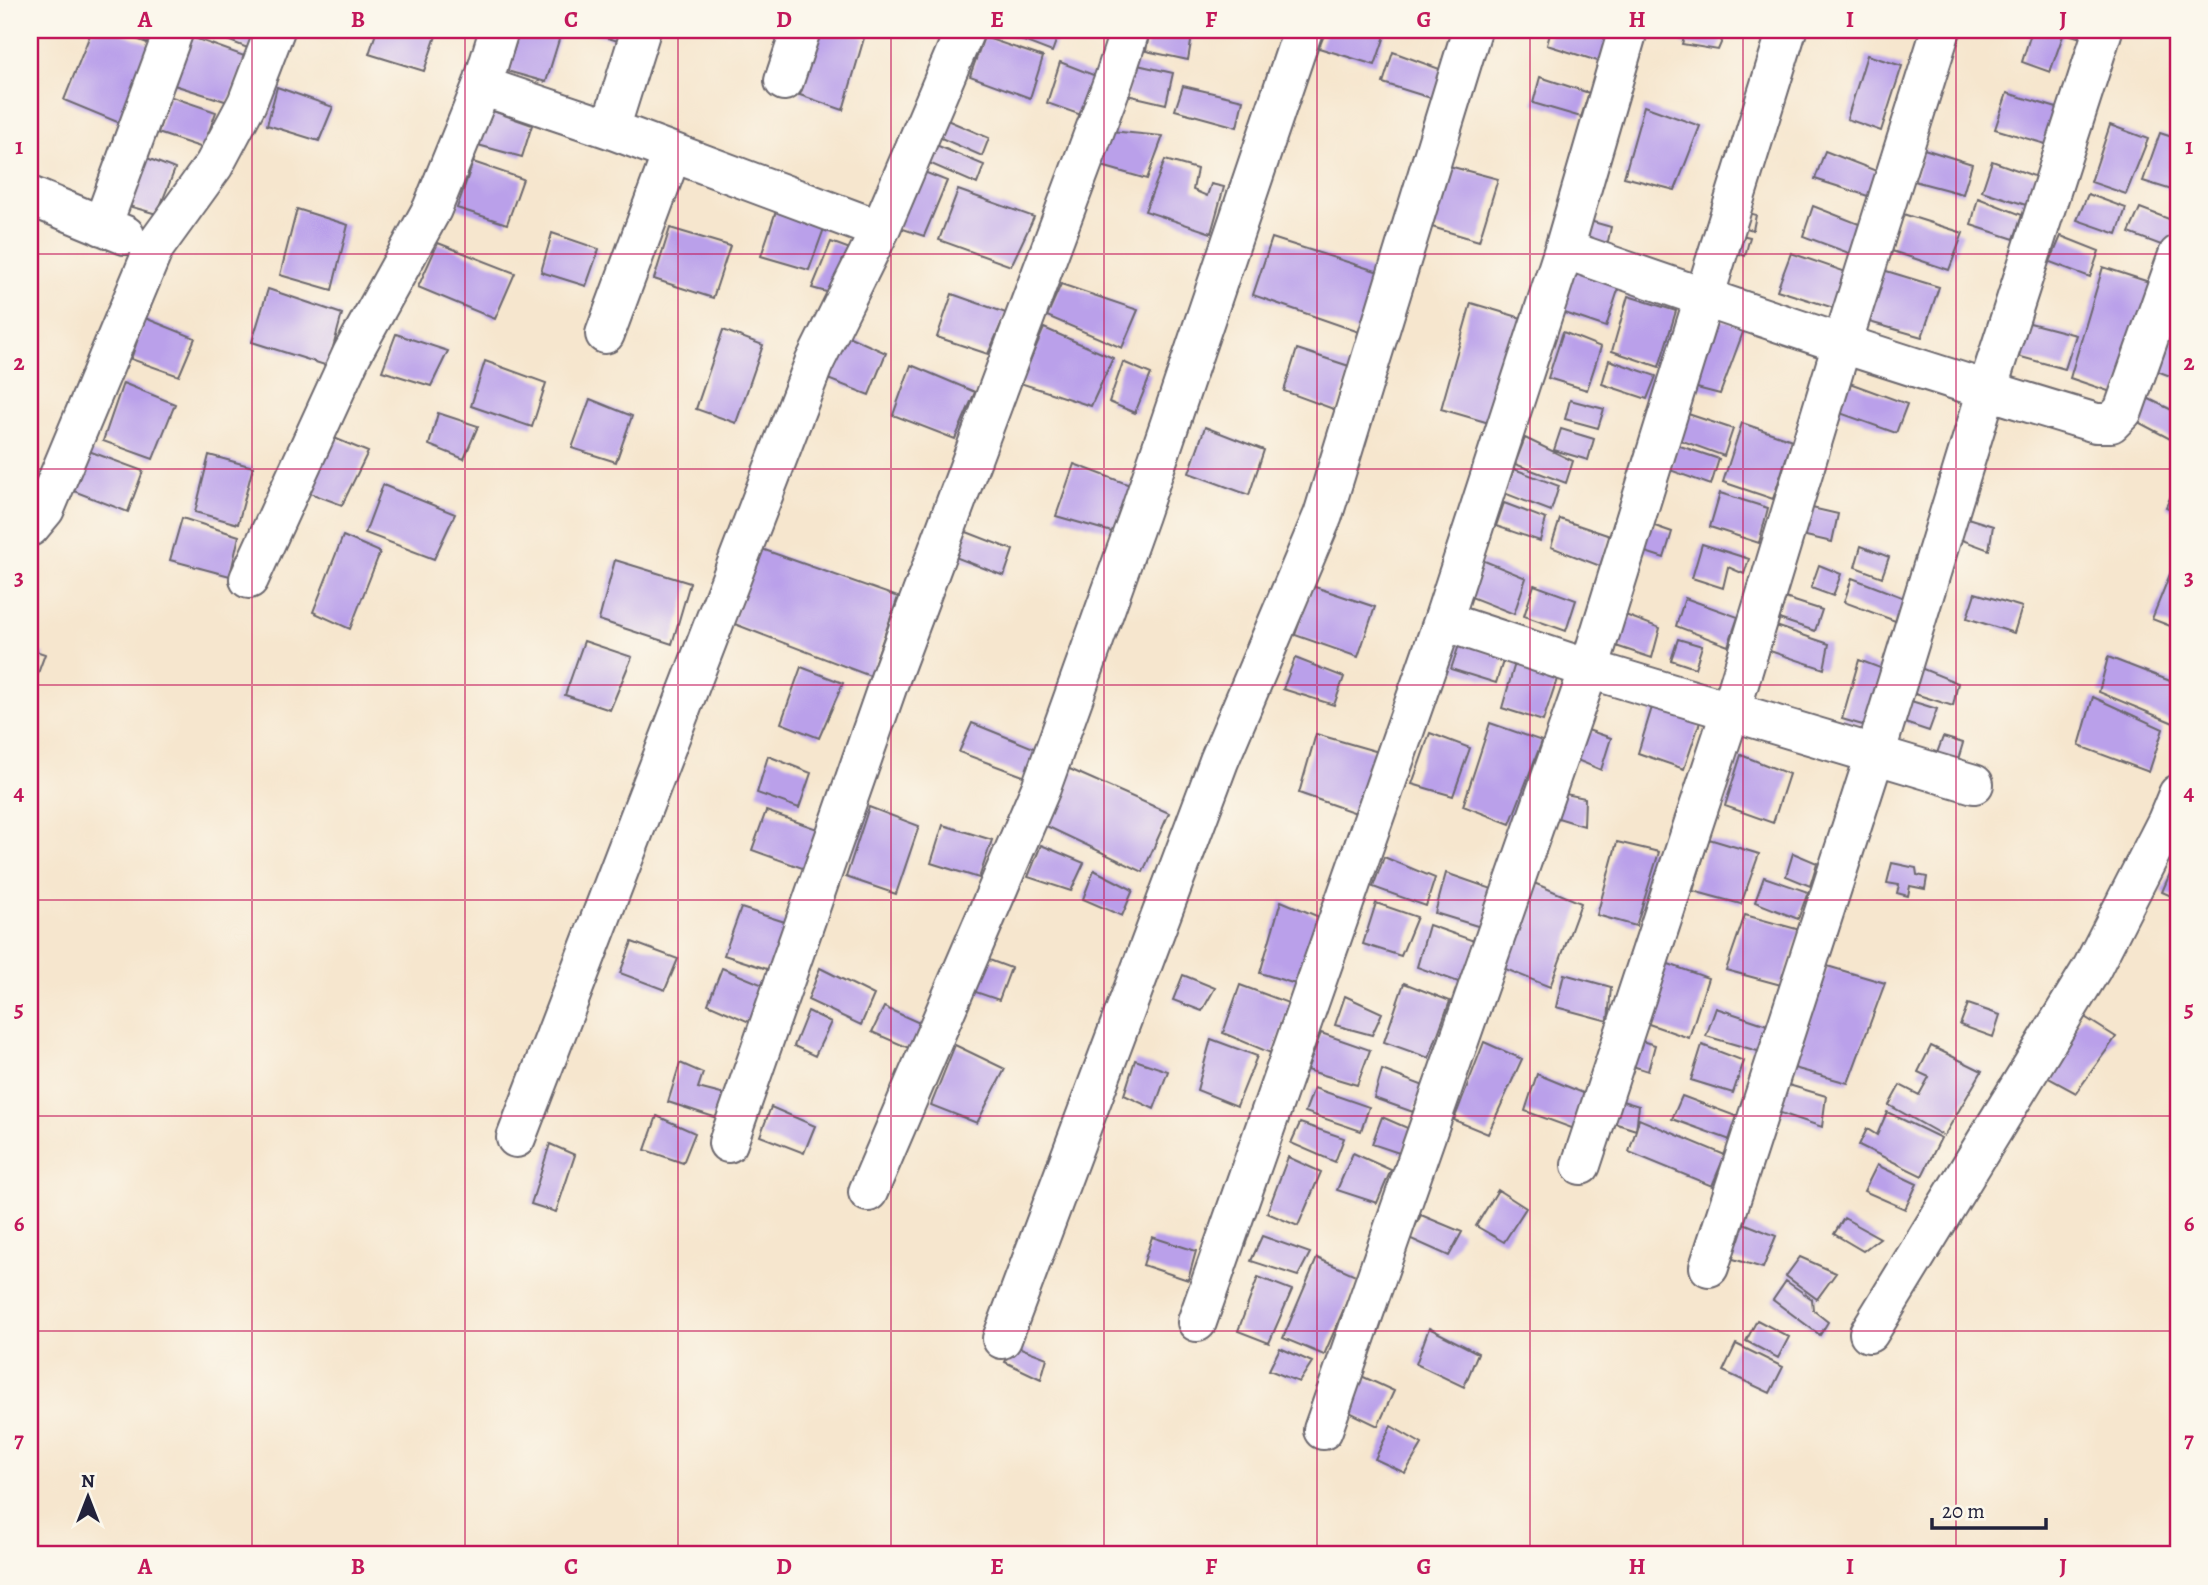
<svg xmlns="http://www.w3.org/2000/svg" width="2208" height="1585" font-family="Alegreya,serif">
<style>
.building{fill:#baa0ea}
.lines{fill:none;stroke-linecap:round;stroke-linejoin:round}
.minor-casing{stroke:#6c676e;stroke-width:42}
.minor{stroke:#fff;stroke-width:38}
.grid{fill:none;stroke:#c2185b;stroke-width:2;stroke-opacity:0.55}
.neatline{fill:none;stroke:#c2185b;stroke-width:2.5}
.grid-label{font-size:23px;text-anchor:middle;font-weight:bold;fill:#c2185b}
</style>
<rect width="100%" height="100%" fill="#fbf7ec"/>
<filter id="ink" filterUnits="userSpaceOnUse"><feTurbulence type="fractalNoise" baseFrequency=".0143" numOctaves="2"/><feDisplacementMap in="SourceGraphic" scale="14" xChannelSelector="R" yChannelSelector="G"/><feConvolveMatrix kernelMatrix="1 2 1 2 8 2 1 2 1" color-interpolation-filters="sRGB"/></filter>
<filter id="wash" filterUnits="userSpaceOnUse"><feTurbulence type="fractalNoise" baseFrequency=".00686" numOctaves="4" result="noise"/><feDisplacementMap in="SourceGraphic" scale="28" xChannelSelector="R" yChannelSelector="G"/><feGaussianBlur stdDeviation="1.57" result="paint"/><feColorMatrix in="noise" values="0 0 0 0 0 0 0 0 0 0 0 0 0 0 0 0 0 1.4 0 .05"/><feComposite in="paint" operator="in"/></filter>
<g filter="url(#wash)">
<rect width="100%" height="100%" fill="#f6e6ce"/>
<g id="blocks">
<path class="building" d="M92,30H113L155,46L127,126L64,100Z
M202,30H258L250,49Z
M377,30H438L424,71L369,54Z
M520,30H562L546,82L507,71Z
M581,30H622L618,41Z
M819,30H843L864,38L843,110L800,95Z
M995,30H1060L1052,52Z
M1150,30H1193L1188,60L1146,51Z
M1326,30H1387L1375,65L1319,48Z
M1551,30H1613L1604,63L1547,45Z
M1686,30H1699L1724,36L1718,50L1682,44Z
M2032,30H2088L2085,39L2064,33L2050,72L2022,62Z
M189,36L247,57L228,102L171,84Z
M984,37L1043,57L1030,98L970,76Z
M1393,52L1445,71L1434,99L1383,83Z
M1867,55L1902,66L1881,131L1847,119Z
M1060,62L1096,76L1084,116L1047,103Z
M1133,64L1173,73L1166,104L1127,95Z
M1540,77L1589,93L1581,117L1533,103Z
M1183,86L1243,100L1237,127L1175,110Z
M277,87L333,107L319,141L267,125Z
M2007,93L2060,109L2049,145L1995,129Z
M169,96L216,112L203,148L158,133Z
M1644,106L1700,126L1675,190L1624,177Z
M490,110L532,125L522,157L478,145Z
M947,120L989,138L982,156L941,138Z
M2110,125L2148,139L2126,194L2091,182Z
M1100,130L1163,136L1147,179L1088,162Z
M2160,133L2178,139V192L2143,181Z
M936,145L984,165L977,184L929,163Z
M1924,149L1972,164L1963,194L1914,181Z
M1825,151L1879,172L1871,197L1815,179Z
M142,156L175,169L157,214L125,205Z
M1165,160L1197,169L1193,190L1207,196L1211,184L1224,187L1211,233L1145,211Z
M1992,161L2037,177L2026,205L1982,191Z
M473,162L523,179L507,224L457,208Z
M1449,166L1498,179L1479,241L1432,227Z
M919,170L947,181L924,236L897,227Z
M958,190L1034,217L1011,266L939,240Z
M2088,194L2126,208L2117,234L2077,220Z
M1978,198L2022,215L2014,239L1971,225Z
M778,205L826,223L809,270L761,256Z
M1719,205L1756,215L1753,230L1715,219Z
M1813,206L1864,226L1854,255L1803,236Z
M2140,208L2177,222L2169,248L2129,233Z
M297,209L348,225L332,290L280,275Z
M1903,214L1963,233L1949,270L1892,251Z
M1579,218L1611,227L1606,251L1573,239Z
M670,228L730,246L713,298L654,279Z
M1716,229L1750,237L1745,256L1711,243Z
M552,233L599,249L586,286L541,272Z
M2061,236L2099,251L2090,277L2050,262Z
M1272,238L1379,272L1359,332L1253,295Z
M831,242L853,250L834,294L812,288Z
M438,243L515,273L495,319L418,287Z
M1791,253L1849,273L1837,309L1777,290Z
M2103,267L2155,284L2117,394L2070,378Z
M1573,268L1620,284L1606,327L1559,311Z
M1883,270L1939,287L1922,337L1866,321Z
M1061,284L1138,310L1122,348L1047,316Z
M268,289L342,314L328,366L252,342Z
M952,294L1006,313L988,354L937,337Z
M1628,296L1676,311L1659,367L1612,351Z
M1471,303L1525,319L1496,425L1441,409Z
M1689,310L1745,327L1720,394L1666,380Z
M145,318L195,338L179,376L131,359Z
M2026,322L2076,335L2065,369L2014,355Z
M1044,328L1113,358L1091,406L1020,383Z
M723,330L763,345L736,423L696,409Z
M1563,332L1601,347L1587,390L1548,378Z
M841,333L886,353L869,395L825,378Z
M396,334L448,351L431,386L382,371Z
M2169,340L2178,344V379L2157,371Z
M1297,349L1352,367L1336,410L1284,391Z
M1609,360L1656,376L1647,399L1602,384Z
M485,361L546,383L532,427L471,406Z
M1123,362L1151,374L1135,413L1109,402Z
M911,365L975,392L955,439L893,415Z
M1847,382L1907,404L1896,433L1837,412Z
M123,383L175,404L153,459L103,441Z
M2147,398L2178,413V428L2174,441L2138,422Z
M590,399L632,416L616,462L572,448Z
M1570,400L1604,409L1598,428L1565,419Z
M438,413L478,426L464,459L429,445Z
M1688,414L1733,429L1724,456L1680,440Z
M1742,423L1792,440L1773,499L1723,482Z
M1205,427L1264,450L1249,495L1189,473Z
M1561,429L1594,439L1588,460L1554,450Z
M327,435L368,452L342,505L307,492Z
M1525,438L1573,461L1566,483L1515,464Z
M1677,445L1719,459L1711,485L1670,470Z
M86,450L143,471L128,512L71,490Z
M209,455L253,467L238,524L195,512Z
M1074,464L1138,488L1119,534L1056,516Z
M1514,469L1559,486L1551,511L1504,493Z
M2178,480V512L2166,507Z
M383,485L455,514L434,559L365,533Z
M1720,493L1768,508L1759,543L1710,527Z
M1786,502L1838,514L1832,542L1780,530Z
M1504,503L1546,519L1540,541L1496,526Z
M1942,510L1993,526L1989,550L1935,530Z
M1626,516L1672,532L1664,558L1618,543Z
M182,518L239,536L230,576L170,560Z
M1560,519L1610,536L1600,566L1551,547Z
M964,531L1013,550L1004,576L955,557Z
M343,536L380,552L350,629L313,612Z
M1702,544L1749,559L1744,574L1728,567L1723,588L1692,578Z
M1861,546L1889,557L1882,577L1855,567Z
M759,548L898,597L870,676L732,623Z
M2178,554V629L2152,619Z
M615,560L690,583L672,644L599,620Z
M1482,560L1526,578L1514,614L1471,597Z
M1819,565L1841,574L1833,596L1811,588Z
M1852,578L1907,599L1898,622L1844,602Z
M1534,585L1576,600L1566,631L1524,616Z
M1312,586L1375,607L1358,657L1295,635Z
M1975,593L2022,607L2014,633L1967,618Z
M1685,598L1738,617L1728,646L1676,626Z
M1785,598L1822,610L1815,631L1779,619Z
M1620,613L1660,628L1652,658L1610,644Z
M1773,625L1829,644L1824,669L1767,650Z
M1678,639L1702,646L1695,668L1671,660Z
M584,641L632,657L610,710L565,695Z
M1460,642L1504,658L1496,683L1451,669Z
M30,649L45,654L34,684L30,683Z
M2108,657L2178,684V714L2176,724L2099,692Z
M1295,658L1344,677L1334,705L1283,689Z
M1859,660L1883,669L1866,726L1842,719Z
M1515,663L1557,679L1543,721L1502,708Z
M801,667L843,683L819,738L781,723Z
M1918,667L1958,683L1953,706L1912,693Z
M2093,697L2163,729L2149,772L2079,746Z
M1911,701L1937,709L1929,731L1905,723Z
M1653,704L1702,716L1684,769L1638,753Z
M972,723L1041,751L1031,779L959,752Z
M1490,723L1542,741L1510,824L1463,806Z
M1576,726L1611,738L1601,770L1565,755Z
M1430,733L1470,748L1453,796L1412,784Z
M1316,734L1382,753L1359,814L1299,793Z
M1943,737L1963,743L1957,763L1936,756Z
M1741,755L1789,774L1773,823L1725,806Z
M768,756L811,773L799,808L757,793Z
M1065,767L1169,813L1143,872L1040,823Z
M1551,791L1585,798L1584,826L1542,813Z
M869,807L919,826L896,894L846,877Z
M766,811L823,831L808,870L752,850Z
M943,825L992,840L979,878L931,863Z
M1709,839L1759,854L1741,904L1693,891Z
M1617,842L1659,852L1636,926L1597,915Z
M1041,845L1084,863L1071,891L1028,877Z
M1793,853L1817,863L1810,886L1786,876Z
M2178,855V899L2162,892Z
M1384,857L1435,878L1426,906L1373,887Z
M1892,863L1916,868L1917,875L1927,877L1925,889L1910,886L1908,896L1897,893L1899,885L1887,883Z
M1094,870L1133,890L1122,916L1083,899Z
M1446,873L1498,891L1484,928L1435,913Z
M1764,877L1808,892L1798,919L1755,902Z
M1534,883L1581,903L1550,987L1503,968Z
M1281,901L1324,919L1299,985L1260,973Z
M1376,903L1417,917L1401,956L1363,944Z
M741,908L791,924L773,971L724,955Z
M1745,915L1800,930L1781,985L1726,970Z
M1429,925L1477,942L1461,983L1417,967Z
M632,942L678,959L665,990L620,973Z
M976,955L1011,968L999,1000L964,988Z
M1660,961L1708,978L1689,1038L1643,1022Z
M1827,966L1885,983L1848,1083L1794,1068Z
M722,968L768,987L756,1025L708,1004Z
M820,968L874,995L861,1025L808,1000Z
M1564,974L1611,987L1608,1021L1556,1007Z
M1183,975L1215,988L1202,1011L1173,1000Z
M1404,983L1450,1001L1429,1058L1384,1042Z
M1240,985L1291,1004L1273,1054L1223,1033Z
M1345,996L1382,1013L1372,1035L1335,1025Z
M1968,1004L2000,1015L1993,1037L1960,1025Z
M884,1007L924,1025L911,1049L872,1032Z
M1716,1008L1770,1026L1761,1052L1706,1036Z
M808,1011L831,1022L815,1056L794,1046Z
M2083,1016L2116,1037L2076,1093L2043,1075Z
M1321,1033L1370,1050L1357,1085L1307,1070Z
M1628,1037L1655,1045L1648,1071L1620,1062Z
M1211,1039L1257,1056L1237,1106L1197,1090Z
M1484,1042L1522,1059L1488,1134L1454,1120Z
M955,1045L1005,1069L977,1123L931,1105Z
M1702,1045L1744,1061L1733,1093L1691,1080Z
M1931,1046L1982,1071L1944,1136L1889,1105L1900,1085L1919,1095L1929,1077L1918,1072Z
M1135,1060L1168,1071L1154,1109L1124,1095Z
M680,1063L703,1073L698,1088L729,1096L720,1119L668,1102Z
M1382,1070L1424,1086L1413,1112L1374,1098Z
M1537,1074L1593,1097L1580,1131L1525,1111Z
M1775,1081L1826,1096L1822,1127L1766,1108Z
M1314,1088L1369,1107L1361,1131L1305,1112Z
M1682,1096L1741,1118L1733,1141L1672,1119Z
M1609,1097L1639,1106L1636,1130L1639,1119L1725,1155L1712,1186L1629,1152L1636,1130L1601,1119Z
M771,1107L815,1126L804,1153L760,1136Z
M1887,1112L1941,1138L1922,1176L1859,1145L1867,1129L1877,1135Z
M657,1116L695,1133L683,1163L645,1150Z
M1382,1117L1412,1130L1402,1154L1372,1144Z
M1300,1123L1344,1138L1335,1162L1291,1143Z
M550,1144L575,1155L556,1212L531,1204Z
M1353,1153L1391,1170L1377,1203L1337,1190Z
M1288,1157L1321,1172L1298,1226L1267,1213Z
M1877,1165L1917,1184L1905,1209L1864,1191Z
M1498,1190L1526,1208L1504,1242L1476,1226Z
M1421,1215L1462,1232L1449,1256L1409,1238Z
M1844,1218L1880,1238L1863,1251L1834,1234Z
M1741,1222L1776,1236L1763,1268L1730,1258Z
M1262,1236L1310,1253L1298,1276L1251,1261Z
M1152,1237L1196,1251L1188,1280L1143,1265Z
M1800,1257L1836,1273L1817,1299L1786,1276Z
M1317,1258L1358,1276L1324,1355L1283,1338Z
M1258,1277L1292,1290L1269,1343L1238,1331Z
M1786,1281L1812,1299L1813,1310L1828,1322L1820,1335L1773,1300Z
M1757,1320L1789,1337L1778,1358L1746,1341Z
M1429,1328L1478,1353L1464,1387L1416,1364Z
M1736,1344L1783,1367L1770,1393L1723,1371Z
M1013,1345L1047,1358L1041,1379L1005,1362Z
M1280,1348L1312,1362L1299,1382L1269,1370Z
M1357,1374L1394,1391L1378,1426L1341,1408Z
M1391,1426L1422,1444L1405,1473L1375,1459Z"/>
</g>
</g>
<g filter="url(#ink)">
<use href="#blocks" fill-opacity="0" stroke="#6c676e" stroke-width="2"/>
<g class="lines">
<defs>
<path id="minor" d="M784,81L801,30
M482,86L610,129L880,230
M610,129L641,30
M30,196L125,235
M102,226L174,30
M1564,249C1740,311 1917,370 2096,423H2111L2123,411L2178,255
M605,334L672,153
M30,527L45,509L154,248L214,165L247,103L275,30
M249,579L352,354L432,209L482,86L499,30
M1443,621L1589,669L1974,784
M516,1138L814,363L880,230L965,30
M728,1143L891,676L1114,79L1130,30
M1581,1165L1731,710L1842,344L1941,30
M868,1192L1041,788L1139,515L1303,30
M1709,1267L1875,755L1987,390L2103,30
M1197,1322L1443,621L1564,249L1628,30
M1869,1333L2092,968L2167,821L2178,794
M1002,1339L1219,761L1323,515L1472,30
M1323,1430L1589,669L1787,30"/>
</defs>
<use href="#minor" class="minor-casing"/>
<use href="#minor" class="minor"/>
</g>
</g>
<path class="grid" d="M252,30V1555M465,30V1555M678,30V1555M891,30V1555M1104,30V1555M1317,30V1555M1530,30V1555M1743,30V1555M1956,30V1555M30,254H2178M30,469H2178M30,685H2178M30,900H2178M30,1116H2178M30,1331H2178"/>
<rect width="2208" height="1585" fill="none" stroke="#fbf7ec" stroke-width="77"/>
<g transform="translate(88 1497)" stroke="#fbf7ec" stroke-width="5" paint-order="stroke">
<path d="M0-5L12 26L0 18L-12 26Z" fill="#22223b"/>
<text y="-10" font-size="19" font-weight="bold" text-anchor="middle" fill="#22223b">N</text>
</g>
<path d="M1932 1518v10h114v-10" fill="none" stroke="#22223b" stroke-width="3.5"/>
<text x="1942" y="1518" font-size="21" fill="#22223b" stroke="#fbf7ec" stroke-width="5" paint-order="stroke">20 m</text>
<rect x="38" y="38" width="2132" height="1508" class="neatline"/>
<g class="grid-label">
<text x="145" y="27">A</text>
<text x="358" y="27">B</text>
<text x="571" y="27">C</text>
<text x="784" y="27">D</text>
<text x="997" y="27">E</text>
<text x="1211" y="27">F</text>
<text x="1424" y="27">G</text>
<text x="1637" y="27">H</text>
<text x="1850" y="27">I</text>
<text x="2063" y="27">J</text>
<text x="19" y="154">1</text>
<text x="2189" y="154">1</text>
<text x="19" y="370">2</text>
<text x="2189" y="370">2</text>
<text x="19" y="585">3</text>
<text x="2189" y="585">3</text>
<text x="19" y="800">4</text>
<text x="2189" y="800">4</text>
<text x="19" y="1016">5</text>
<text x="2189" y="1016">5</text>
<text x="19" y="1231">6</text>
<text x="2189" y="1231">6</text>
<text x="19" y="1447">7</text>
<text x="2189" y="1447">7</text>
<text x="145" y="1574">A</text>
<text x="358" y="1574">B</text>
<text x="571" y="1574">C</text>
<text x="784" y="1574">D</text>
<text x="997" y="1574">E</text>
<text x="1211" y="1574">F</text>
<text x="1424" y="1574">G</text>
<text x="1637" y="1574">H</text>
<text x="1850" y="1574">I</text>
<text x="2063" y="1574">J</text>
</g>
</svg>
